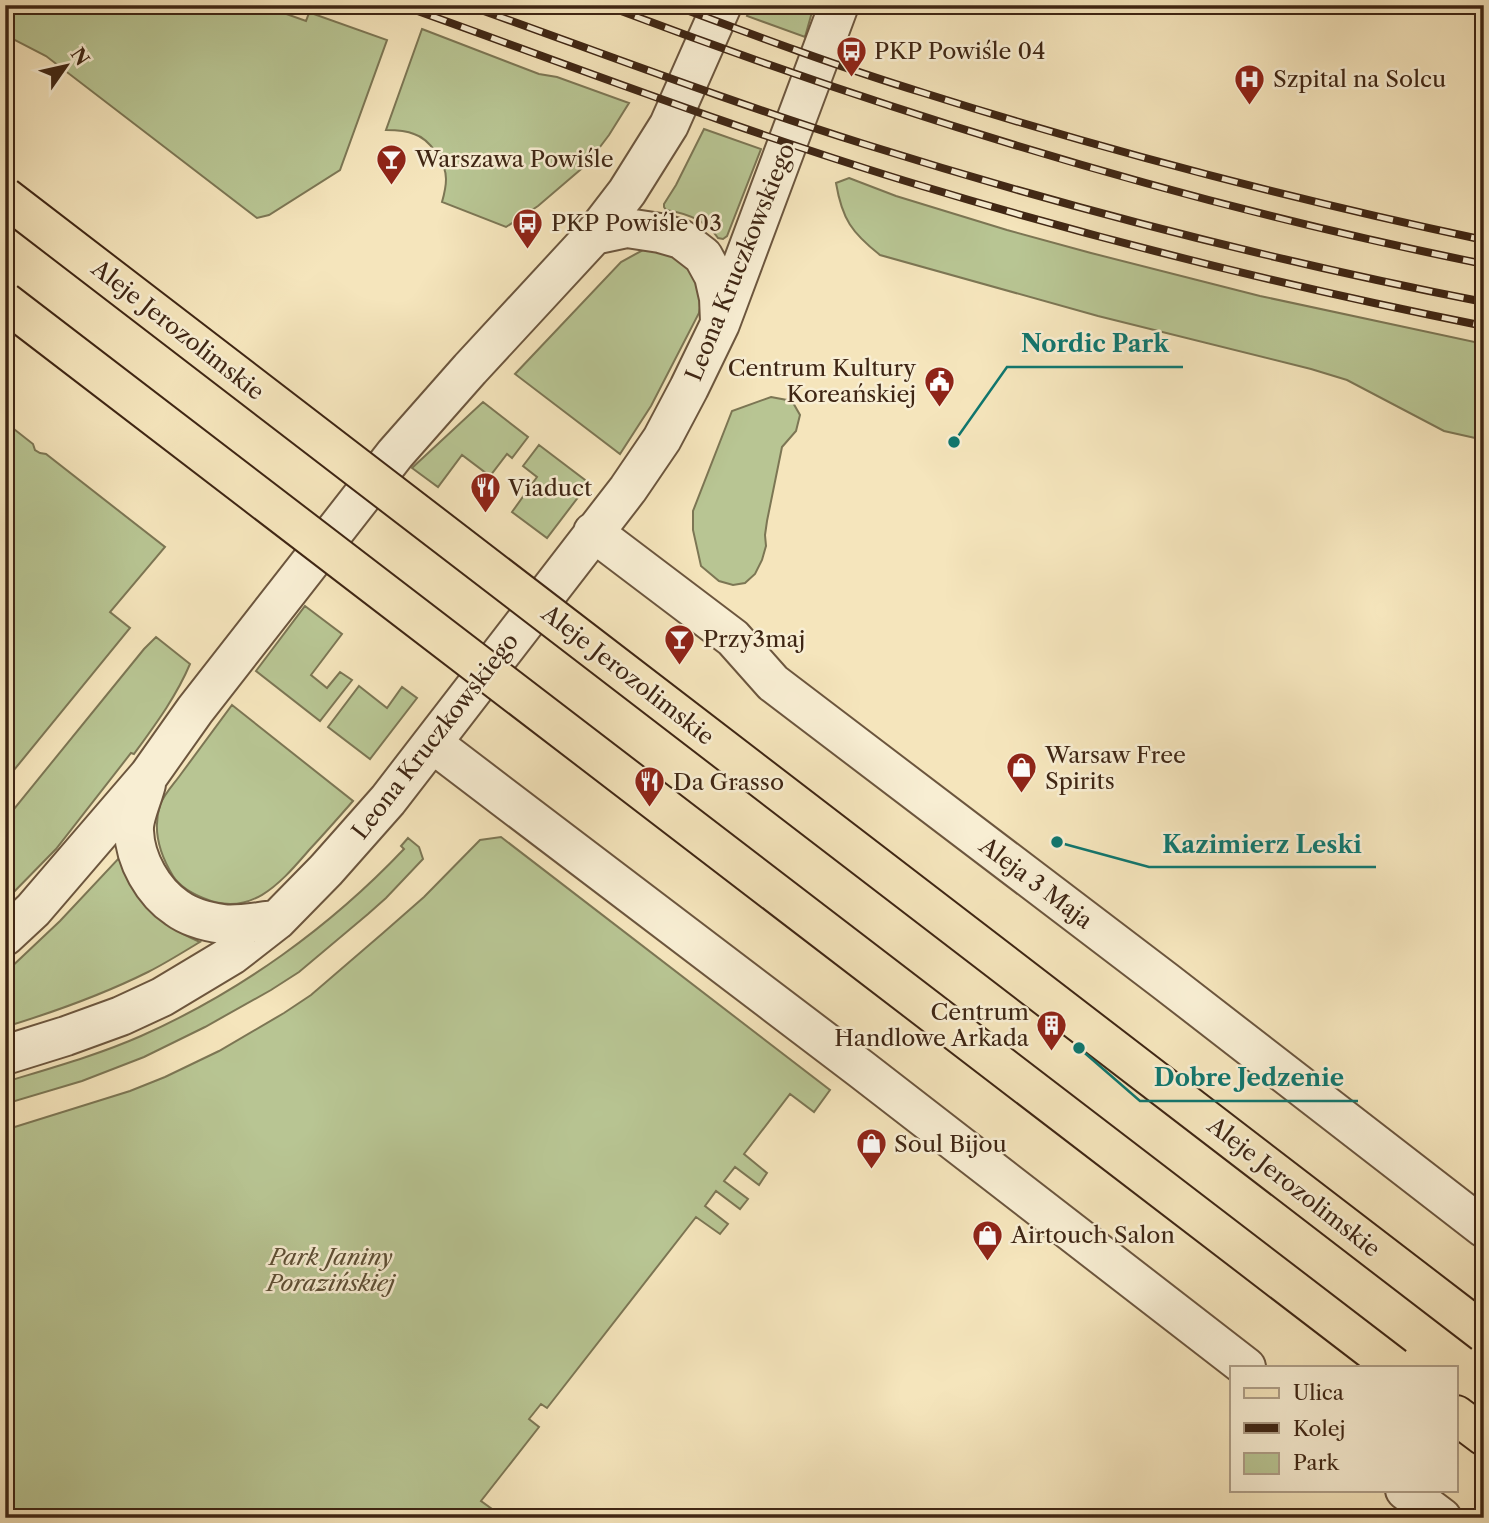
<svg xmlns="http://www.w3.org/2000/svg" width="1489" height="1523" font-family="'Libre Caslon Text',serif">
<style>
.green{fill:#b8c593;stroke:#7c7654;stroke-width:2}
.lines{fill:none;stroke-linecap:round;stroke-linejoin:round}
.minor-casing{stroke:#6c563e;stroke-width:42}
.major-casing{stroke:#3f2614;stroke-width:42}
.minor{stroke:#f8eed3;stroke-width:38}
.major{stroke:#f5e5bc;stroke-width:38}
.rail-casing{stroke:#3f2614;stroke-width:8}
.rail{stroke:#f8eed3;stroke-width:5;stroke-dasharray:16;stroke-linecap:butt}
.major-bridge-casing{stroke:#3f2614;stroke-width:42;stroke-linecap:butt}
.major-bridge{stroke:#f5e5bc;stroke-width:38}
.labels{text-anchor:middle;stroke-width:5;stroke-linejoin:round;paint-order:stroke}
.poi-label{font-size:23px;fill:#3f2614;stroke:#f8eed3;text-anchor:start}
.street-label{font-size:23px;fill:#3f2614;stroke:#f8eed3}
.park-label{font-size:23px;font-style:italic;fill:#5d4e34;stroke:#f8eed3}
.leader{fill:none;stroke:#0f766e;stroke-width:2.5}
.callout-dot{fill:#0f766e;stroke:#f8eed3;stroke-width:2.5}
.callout-label{font-size:24px;text-anchor:middle;font-weight:bold;fill:#0f766e;stroke:#f8eed3;stroke-width:5;stroke-linejoin:round;paint-order:stroke}
</style>
<rect width="100%" height="100%" fill="#f5e5bc"/>
<filter id="stains"><feTurbulence type="fractalNoise" baseFrequency=".00286" numOctaves="4"/><feColorMatrix values="0 0 0 0 .2 0 0 0 0 .09 0 0 0 0 .02 0 0 0 .5 -.17"/></filter>
<radialGradient id="worn" r=".72"><stop offset=".6" stop-color="#630" stop-opacity="0"/><stop offset="1" stop-color="#630" stop-opacity=".3"/></radialGradient>
<path class="green" d="M5,5H261L306,21L309,13H311L387,40L340,170L269,215L257,218L46,56L5,35Z
M751,5H814L805,37L747,16Z
M422,29L539,74L557,77L629,103L609,135L587,164L538,206L506,227L442,202C444,195 446,187 446,179C446,163 430,139 414,134C405,130 395,130 386,130Z
M704,129L761,149L727,236L723,239L718,238C707,221 685,213 666,210L664,207V204L676,185Z
M849,178L896,196L1007,230L1091,253L1260,296L1484,344V440L1444,431L1347,380L1311,369L1098,316L880,255C852,233 842,219 836,183Z
M664,248L696,273L701,303L699,313L651,406L620,454L515,374L621,262L643,250Z
M771,397L792,401L800,415L796,431L782,447L767,521L765,535L766,546L762,560L755,574L745,583L733,585L719,581L701,566L693,530V511L732,411Z
M483,402L528,437L512,458L507,454L490,476L462,455L438,487L412,468Z
M5,422L33,444L35,450L40,453L46,454L165,547L110,612L130,628L5,781Z
M539,445L589,483L547,538L512,512L537,477L523,466Z
M305,606L342,634L311,675L327,688L340,672L352,680L320,721L256,671Z
M156,637L190,664C176,697 155,725 134,754L131,753L56,849L5,901V820L144,649Z
M359,686L387,708L402,687L417,698L370,759L328,727Z
M232,705L353,801C339,817 325,833 310,849C282,881 252,919 203,898C192,893 180,887 173,876C160,855 152,831 160,805C164,794 174,784 181,774C198,751 215,728 232,705Z
M501,837L830,1090L814,1112L790,1094L744,1154L767,1173L759,1185L735,1167L724,1181L748,1199L740,1209L716,1191L705,1206L728,1224L720,1234L696,1217L547,1408L541,1404L529,1419L539,1427L481,1501L492,1509L485,1518H5V1130L130,1091L165,1077L219,1051L284,1013L311,995L383,933L424,897L480,840Z
M408,838L419,847L423,859L386,898L368,914L299,972L271,990L205,1027L144,1057L82,1081L5,1104V1082C51,1068 98,1055 141,1036C240,992 330,927 404,849L401,846Z
M119,858C135,902 158,924 200,942C183,952 166,963 148,972C102,995 54,1012 5,1027V973L60,921Z"/>
<g class="lines">
<defs>
<path id="minor" d="M594,235L627,228L660,233L681,239L703,256L714,276L719,298L720,322
M593,532L733,638L773,683L1165,981L1484,1228
M432,743L861,1069L1246,1367
M146,784C143,797 133,818 134,831C135,860 153,892 177,908C189,917 209,922 223,924C239,926 261,921 277,920
M5,936L33,910L149,775L195,710L395,454L470,369L594,235L627,192L669,125L722,5
M5,1055L66,1036L121,1016L162,997L232,955L277,920L326,870L388,800L628,489L662,439L689,388L720,324L839,5
M1405,1490L1442,1518"/>
<path id="major" d="M1456,1415L1484,1436"/>
</defs>
<use href="#minor" class="minor-casing"/>
<use href="#major" class="major-casing"/>
<use href="#minor" class="minor"/>
<use href="#major" class="major"/>
<defs>
<path id="rail" d="M401,5C574,67 746,133 922,186C1107,242 1294,288 1484,326
M467,5C599,52 730,102 864,144C1068,208 1274,261 1484,302
M605,5C891,113 1184,204 1484,264
M673,5C756,36 839,67 924,93C1108,151 1295,200 1484,240"/>
</defs>
<use href="#rail" class="rail-casing"/>
<use href="#rail" class="rail"/>
<defs>
<path id="major-bridge" d="M5,197L1484,1333
M5,302L1394,1367"/>
</defs>
<use href="#major-bridge" class="major-bridge-casing"/>
<use href="#major-bridge" class="major-bridge"/>
</g>
<defs>
<symbol id="bus-pin" viewBox="-11 -11 22 30"><path d="M0 17L-7.5 6A9.5 9.5 0 1 1 7.5 6Z" fill="#8f2418" stroke="#f8eed3"/><path d="M-5-6H5V4H4V6H2V4H-2V6H-4V4H-5ZM-3.5-4V0h7V-4ZM-3.5 1.2v1.5H-2V1.2ZM2 1.2v1.5H3.5V1.2Z" fill="#fff"/></symbol>
<symbol id="hospital-pin" viewBox="-11 -11 22 30"><path d="M0 17L-7.5 6A9.5 9.5 0 1 1 7.5 6Z" fill="#8f2418" stroke="#f8eed3"/><path d="M-5-5h3v3.5h4V-5h3V5h-3V1.5h-4V5h-3Z" fill="#fff"/></symbol>
<symbol id="bar-pin" viewBox="-11 -11 22 30"><path d="M0 17L-7.5 6A9.5 9.5 0 1 1 7.5 6Z" fill="#8f2418" stroke="#f8eed3"/><path d="M-6-5H6L.8 .8V4.5H3.5V6h-7V4.5H-.8V.8Z" fill="#fff"/></symbol>
<symbol id="civic-pin" viewBox="-11 -11 22 30"><path d="M0 17L-7.5 6A9.5 9.5 0 1 1 7.5 6Z" fill="#8f2418" stroke="#f8eed3"/><path d="M-.6-6.5H3V-4.5H.6V-3L4-1V1h2V6H-6V1h2V-1L-.6-3ZM-1.2 2.5V6h2.4V2.5Z" fill="#fff"/></symbol>
<symbol id="restaurant-pin" viewBox="-11 -11 22 30"><path d="M0 17L-7.5 6A9.5 9.5 0 1 1 7.5 6Z" fill="#8f2418" stroke="#f8eed3"/><path d="M-5-6h1v4h1v-4h1v4h1v-4h1v5L-1.5 .5V6h-2V.5L-5-1ZM5-6V6H3V1.5H1.5Q1.5-4 5-6Z" fill="#fff"/></symbol>
<symbol id="shop-pin" viewBox="-11 -11 22 30"><path d="M0 17L-7.5 6A9.5 9.5 0 1 1 7.5 6Z" fill="#8f2418" stroke="#f8eed3"/><path d="M-5-2.5h2.3a2.7 3.5 0 0 1 5.4 0H5L5.5 6h-11ZM-1.5-2.5h3a1.5 2.3 0 0 0-3 0Z" fill="#fff"/></symbol>
<symbol id="building-pin" viewBox="-11 -11 22 30"><path d="M0 17L-7.5 6A9.5 9.5 0 1 1 7.5 6Z" fill="#8f2418" stroke="#f8eed3"/><path d="M-4-6H4V6H1V3H-1V6H-4ZM-2.5-4.3h1.7v1.8h-1.7ZM.8-4.3h1.7v1.8H.8ZM-2.5-1h1.7V.8h-1.7ZM.8-1h1.7V.8H.8Z" fill="#fff"/></symbol>
</defs>
<g fill-rule="evenodd">
<use href="#bus-pin" x="834" y="34" width="35" height="47"/>
<use href="#hospital-pin" x="1232" y="62" width="35" height="47"/>
<use href="#bar-pin" x="374" y="142" width="35" height="47"/>
<use href="#bus-pin" x="510" y="206" width="35" height="47"/>
<use href="#civic-pin" x="922" y="364" width="35" height="47"/>
<use href="#restaurant-pin" x="468" y="470" width="35" height="47"/>
<use href="#bar-pin" x="662" y="622" width="35" height="47"/>
<use href="#shop-pin" x="1004" y="750" width="35" height="47"/>
<use href="#restaurant-pin" x="632" y="764" width="35" height="47"/>
<use href="#building-pin" x="1034" y="1008" width="35" height="47"/>
<use href="#shop-pin" x="854" y="1126" width="35" height="47"/>
<use href="#shop-pin" x="970" y="1218" width="35" height="47"/>
</g>
<g class="labels">
<g class="poi-label">
<text x="874" y="59">PKP Powiśle 04</text>
<text x="1273" y="87">Szpital na Solcu</text>
<text x="415" y="167">Warszawa Powiśle</text>
<text x="551" y="231">PKP Powiśle 03</text>
<text x="916" y="376" text-anchor="end">Centrum Kultury<tspan x="916" dy="26">Koreańskiej</tspan></text>
<text x="508" y="496">Viaduct</text>
<text x="703" y="647">Przy3maj</text>
<text x="1045" y="763">Warsaw Free<tspan x="1045" dy="26">Spirits</tspan></text>
<text x="673" y="790">Da Grasso</text>
<text x="1029" y="1020" text-anchor="end">Centrum<tspan x="1029" dy="26">Handlowe Arkada</tspan></text>
<text x="894" y="1152">Soul Bijou</text>
<text x="1011" y="1243">Airtouch Salon</text>
</g>
<g class="street-label">
<text transform="translate(740 262) rotate(-68)" y="8">Leona Kruczkowskiego</text>
<text transform="translate(178 330) rotate(38)" y="8">Aleje Jerozolimskie</text>
<text transform="translate(628 675) rotate(38)" y="8">Aleje Jerozolimskie</text>
<text transform="translate(435 736) rotate(-52)" y="8">Leona Kruczkowskiego</text>
<text transform="translate(1036 883) rotate(37)" y="8">Aleja 3 Maja</text>
<text transform="translate(1294 1187) rotate(38)" y="8">Aleje Jerozolimskie</text>
</g>
<g class="park-label">
<text x="331" y="1265">Park Janiny<tspan x="331" dy="26">Porazińskiej</tspan></text>
</g>
</g>
<path class="leader" d="M954 442L1007 367H1183M1057 842L1149 867H1376M1079 1048L1140 1101H1358"/>
<g class="callout-dot">
<circle cx="954" cy="442" r="7"/>
<circle cx="1057" cy="842" r="7"/>
<circle cx="1079" cy="1048" r="7"/>
</g>
<g class="callout-label">
<text x="1095" y="352">Nordic Park</text>
<text x="1262" y="853">Kazimierz Leski</text>
<text x="1249" y="1086">Dobre Jedzenie</text>
</g>
<rect width="1489" height="1523" fill="none" stroke="#f5e5bc" stroke-width="28"/>
<rect x="7" y="7" width="1475" height="1509" fill="none" stroke="#3f2614" stroke-width="3.5"/>
<rect x="14" y="14" width="1461" height="1495" fill="none" stroke="#3f2614" stroke-width="2"/>
<rect x="1230" y="1366" width="228" height="126" fill="#f8eed3" stroke="#ae9e87" stroke-width="2"/>
<rect x="1244" y="1388" width="35" height="10" fill="#f5e5bc" stroke="#ae9e87" stroke-width="2"/>
<text x="1293" y="1400" font-size="21" fill="#3f2614">Ulica</text>
<rect x="1244" y="1423" width="35" height="10" fill="#3f2614" stroke="#ae9e87" stroke-width="2"/>
<text x="1293" y="1436" font-size="21" fill="#3f2614">Kolej</text>
<rect x="1244" y="1453" width="35" height="21" fill="#b8c593" stroke="#ae9e87" stroke-width="2"/>
<text x="1293" y="1470" font-size="21" fill="#3f2614">Park</text>
<g transform="translate(66 66) rotate(56)" stroke="#f8eed3" stroke-width="5" paint-order="stroke">
<path d="M0-5L12 26L0 18L-12 26Z" fill="#3f2614"/>
<text y="-10" font-size="19" font-weight="bold" text-anchor="middle" fill="#3f2614">N</text>
</g>
<rect width="100%" height="100%" filter="url(#stains)"/>
<rect width="100%" height="100%" fill="url(#worn)"/>
</svg>
